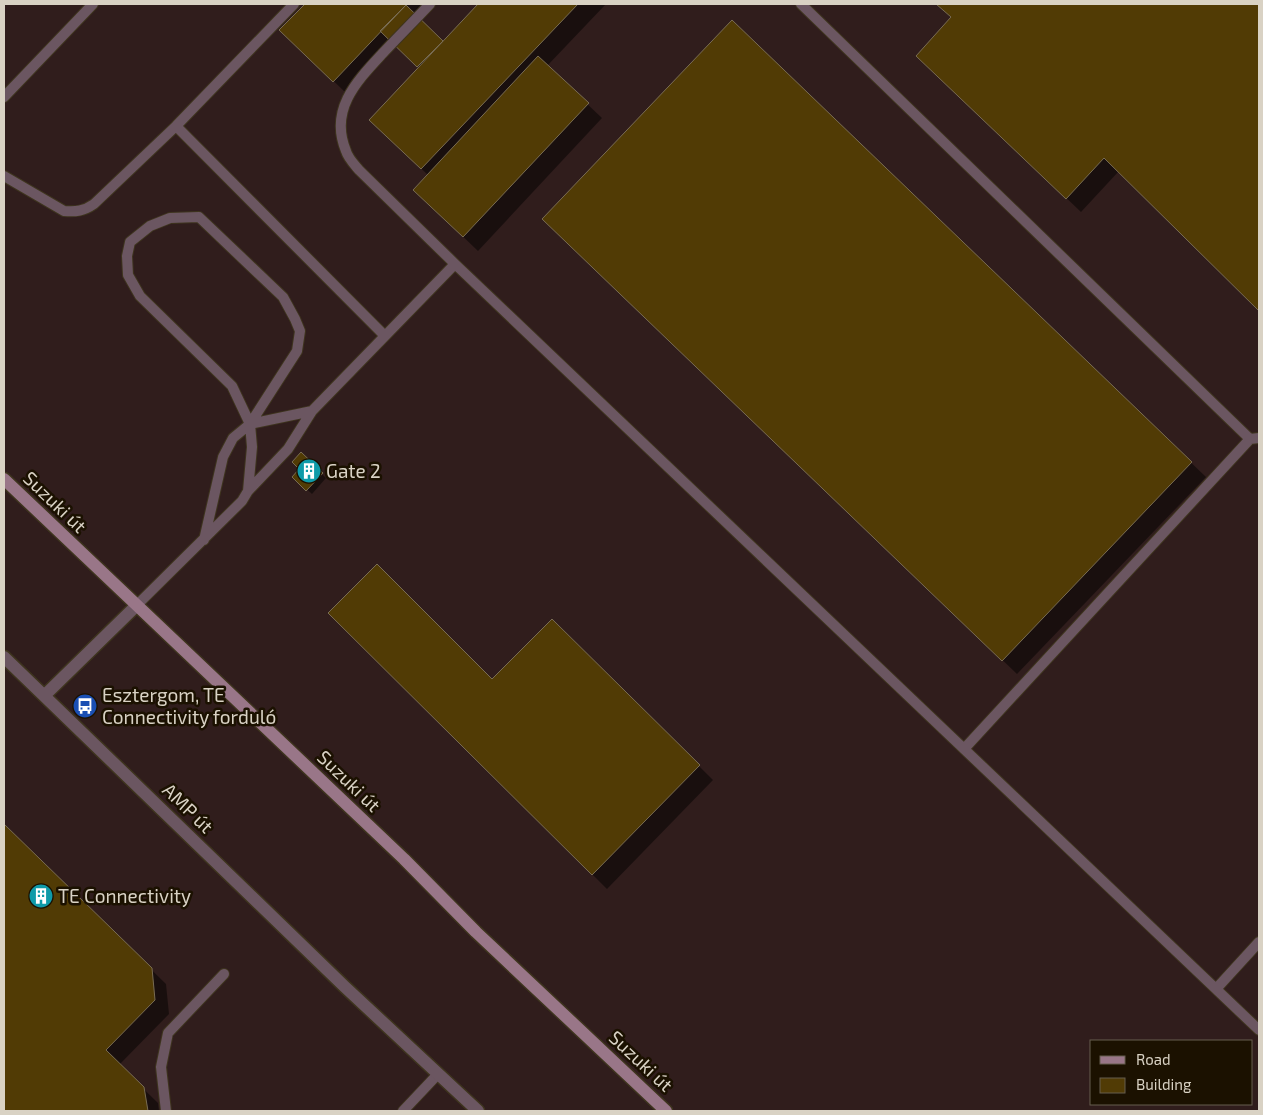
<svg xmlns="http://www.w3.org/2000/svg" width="1263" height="1115" font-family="'Exo 2',sans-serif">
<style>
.industrial{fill:#301d1c;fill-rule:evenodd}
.shadow{fill:#0007}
.building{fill:#513b05;stroke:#796c53}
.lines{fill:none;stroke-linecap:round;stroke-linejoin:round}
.service-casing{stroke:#3e341e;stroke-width:12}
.minor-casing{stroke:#3e341e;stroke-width:15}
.secondary-casing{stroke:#3e341e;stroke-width:15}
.service{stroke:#6b5661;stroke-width:10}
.minor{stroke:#6b5661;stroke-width:12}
.secondary{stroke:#997688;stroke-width:12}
.labels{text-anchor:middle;stroke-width:5;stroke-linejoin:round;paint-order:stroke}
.poi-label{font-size:19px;fill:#d9d2c4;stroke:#1b1100;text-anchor:start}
.street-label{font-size:19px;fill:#d9d2c4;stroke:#1b1100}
</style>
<rect width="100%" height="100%" fill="#251a03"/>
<path class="industrial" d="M4,4H1259V1111H4ZM1092,1041H1252V1104H1092Z"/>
<path class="shadow" d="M306,4H435L420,20L443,42L480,4H606L547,66L602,118L478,251L429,204L428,175L385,134L419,67L395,45L348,95L281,30Z
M936,4H1259V310L1119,171L1081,212L932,70L952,18Z
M732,22L1206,477L1017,674L558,233Z
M301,454L326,478L312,494L294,477L301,470Z
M330,613L492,681L552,620L713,780L607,889Z
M4,826L166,984L169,1014L119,1065L158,1103L159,1111H4Z"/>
<path class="building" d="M305,4H407L333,82L279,30Z
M478,4H578L421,169L369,120Z
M936,4H1259V311L1104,158L1066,199L916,56L951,17Z
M406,5L443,41L417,67L380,31Z
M732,20L1192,462L1002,661L542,219Z
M538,56L589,103L463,237L413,190Z
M301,452L323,473L306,491L292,477L299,469L292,462Z
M377,564L492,679L552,619L700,765L592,875L328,613Z
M4,824L152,968L155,1000L106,1050L144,1087L148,1111H4Z"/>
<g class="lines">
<defs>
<path id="service" d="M430,4C414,21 398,37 382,54C356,82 329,110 346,151C348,158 354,164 359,170L455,264L1259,1030
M801,4L1250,439
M4,97L93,4
M176,126L385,336
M4,176L64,211C76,212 84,211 94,204L176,126L294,4
M250,424L312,411
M248,491L288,449L312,411L455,264
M137,605L242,501L248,491L252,447L250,424L232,386L140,296L128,275L127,256L130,242L150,226L170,218L199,217L283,297L295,319L300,331L297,351L250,424L233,438L223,457L204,540
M964,749L1250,439L1259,438
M1216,989L1259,942
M166,1111L161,1067L168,1033L224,974
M403,1111L438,1074"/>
<path id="minor" d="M4,657L345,987L478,1111
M45,695L137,605"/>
<path id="secondary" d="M4,479L404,859L476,932L666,1111"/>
</defs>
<use href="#service" class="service-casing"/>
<use href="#minor" class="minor-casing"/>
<use href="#secondary" class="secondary-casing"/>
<use href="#service" class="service"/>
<use href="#minor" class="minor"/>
<use href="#secondary" class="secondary"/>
</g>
<defs>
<symbol id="building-disc" viewBox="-11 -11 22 22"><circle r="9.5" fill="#0f9aa8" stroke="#1b1100"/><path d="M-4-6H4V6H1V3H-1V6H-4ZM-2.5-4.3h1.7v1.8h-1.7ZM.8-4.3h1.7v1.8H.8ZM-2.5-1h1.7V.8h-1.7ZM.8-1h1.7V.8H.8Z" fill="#fff"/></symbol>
<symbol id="bus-disc" viewBox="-11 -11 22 22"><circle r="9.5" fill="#1a4fb4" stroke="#1b1100"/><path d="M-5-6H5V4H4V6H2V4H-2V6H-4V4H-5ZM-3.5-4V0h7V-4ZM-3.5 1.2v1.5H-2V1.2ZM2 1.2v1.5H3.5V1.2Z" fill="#fff"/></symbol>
</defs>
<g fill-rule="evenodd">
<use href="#building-disc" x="295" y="457" width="28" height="28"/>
<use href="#bus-disc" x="71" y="692" width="28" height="28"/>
<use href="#building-disc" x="27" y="882" width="28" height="28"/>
</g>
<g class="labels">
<g class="poi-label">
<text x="326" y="478">Gate 2</text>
<text x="102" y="702">Esztergom, TE<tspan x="102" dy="22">Connectivity forduló</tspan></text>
<text x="58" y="903">TE Connectivity</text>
</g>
<g class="street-label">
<text transform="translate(55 502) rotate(44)" y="7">Suzuki út</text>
<text transform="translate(349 781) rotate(44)" y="7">Suzuki út</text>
<text transform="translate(188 808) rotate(44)" y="7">AMP út</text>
<text transform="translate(641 1061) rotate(43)" y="7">Suzuki út</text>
</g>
</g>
<rect width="1263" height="1115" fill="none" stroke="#d9d2c4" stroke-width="10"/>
<rect x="1090" y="1040" width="162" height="65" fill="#1b1100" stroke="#675e4e"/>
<rect x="1100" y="1056" width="25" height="8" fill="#997688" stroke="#675e4e"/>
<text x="1136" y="1065" font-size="15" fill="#d9d2c4">Road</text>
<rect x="1100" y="1078" width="25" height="15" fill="#513b05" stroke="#675e4e"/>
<text x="1136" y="1090" font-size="15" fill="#d9d2c4">Building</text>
</svg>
